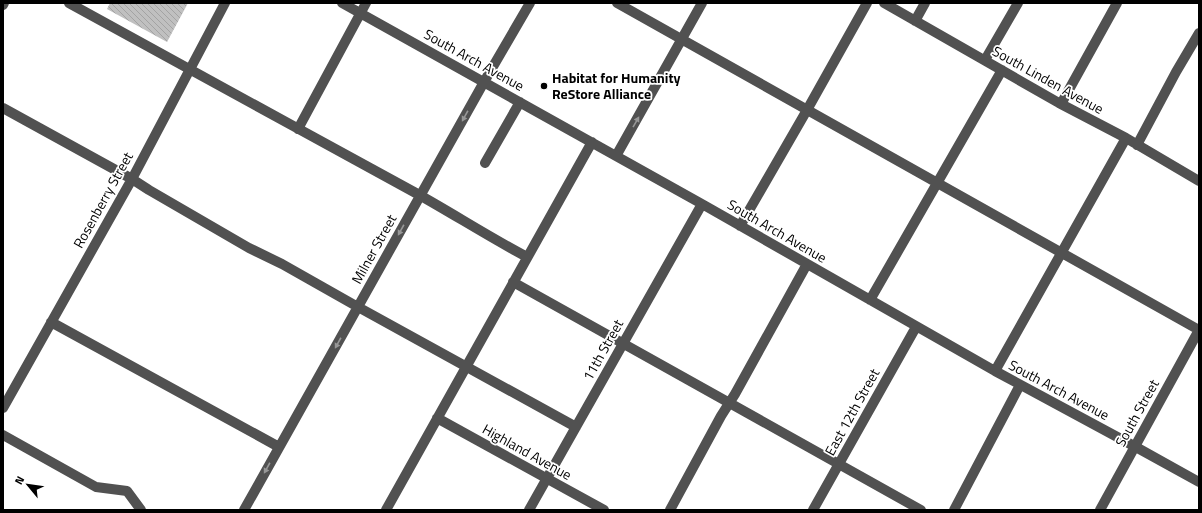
<svg xmlns="http://www.w3.org/2000/svg" width="1202" height="513" font-family="'Titillium Web',sans-serif">
<style>
.building{fill:url(#building-back-hatch)}
.lines{fill:none;stroke-linecap:round;stroke-linejoin:round}
.minor{stroke:#515151;stroke-width:10}
.oneway{fill:#979797}
.poi-dot{fill:#000;stroke:#fff;stroke-width:1.5}
.labels{text-anchor:middle;stroke-width:3.5;stroke-linejoin:round;paint-order:stroke}
.street-label{font-size:14px;fill:#000;stroke:#fff}
.poi-label{font-size:14px;font-weight:bold;fill:#000;stroke:#fff;text-anchor:start}
</style>
<defs>
<pattern id="building-back-hatch" width="6" height="6" patternUnits="userSpaceOnUse"><rect width="6" height="6" fill="#c0c0c0"/><path d="M-1 5l2 2M0 0l6 6M5-1l2 2" fill="none" stroke="#a3a3a3"/></pattern>
</defs>
<rect width="100%" height="100%" fill="#fff"/>
<path class="building" d="M110,3H188L167,42L107,9Z"/>
<g class="lines">
<path class="minor" d="M69,3C184,67 299,129 414,192C452,213 489,237 527,257
M342,3L702,204L995,371L1134,446L1199,482
M617,3L1199,330
M884,3L1059,103L1126,138L1199,181
M3,5L4,3
M915,21L925,3
M985,60L1018,3
M1061,104L1117,3
M3,108L132,179L149,190L249,248L282,264L358,307L576,427
M298,129L366,3
M1137,145L1176,72L1199,33
M616,156L702,3
M485,163L520,102
M740,226L807,110L867,3
M513,282L921,510
M870,300L1002,70
M51,322L279,447
M995,371L1126,138
M3,408L132,179L225,3
M437,418L604,510
M3,435L96,487L127,491L141,510
M244,510L484,82L530,3
M386,510L592,142
M529,510L702,204
M670,510L721,416L735,394L807,264
M813,510L916,327
M954,510L1020,385
M1100,510L1199,330"/>
</g>
<defs><path id="oneway-solid" d="M-6-.8H1V-3.2L6.5 0L1 3.2V.8H-6Z"/></defs>
<g class="oneway">
<use href="#oneway-solid" transform="translate(465 116) rotate(119)"/>
<use href="#oneway-solid" transform="translate(636 122) rotate(-60)"/>
<use href="#oneway-solid" transform="translate(401 230) rotate(119)"/>
<use href="#oneway-solid" transform="translate(338 343) rotate(119)"/>
<use href="#oneway-solid" transform="translate(267 468) rotate(119)"/>
</g>
<circle class="poi-dot" cx="544" cy="86" r="4"/>
<g class="labels">
<g class="street-label">
<text transform="translate(474 60) rotate(29)" y="5">South Arch Avenue</text>
<text transform="translate(1048 80) rotate(29)" y="5">South Linden Avenue</text>
<text transform="translate(103 200) rotate(-61)" y="5">Rosenberry Street</text>
<text transform="translate(777 231) rotate(30)" y="5">South Arch Avenue</text>
<text transform="translate(374 249) rotate(-61)" y="5">Milner Street</text>
<text transform="translate(603 350) rotate(-61)" y="5">11th Street</text>
<text transform="translate(1059 390) rotate(28)" y="5">South Arch Avenue</text>
<text transform="translate(852 412) rotate(-61)" y="5">East 12th Street</text>
<text transform="translate(1137 413) rotate(-61)" y="5">South Street</text>
<text transform="translate(527 452) rotate(29)" y="5">Highland Avenue</text>
</g>
<g class="poi-label">
<text x="552" y="83">Habitat for Humanity<tspan x="552" dy="16">ReStore Alliance</tspan></text>
</g>
</g>
<rect width="1202" height="513" fill="none" stroke="#000000" stroke-width="8"/>
<g transform="translate(28 485) rotate(299)" stroke="#ffffff" stroke-width="3" paint-order="stroke">
<path d="M0-3L7 15L0 10L-7 15Z" fill="#000000"/>
<text y="-6" font-size="11" font-weight="bold" text-anchor="middle" fill="#000000">N</text>
</g>
</svg>
